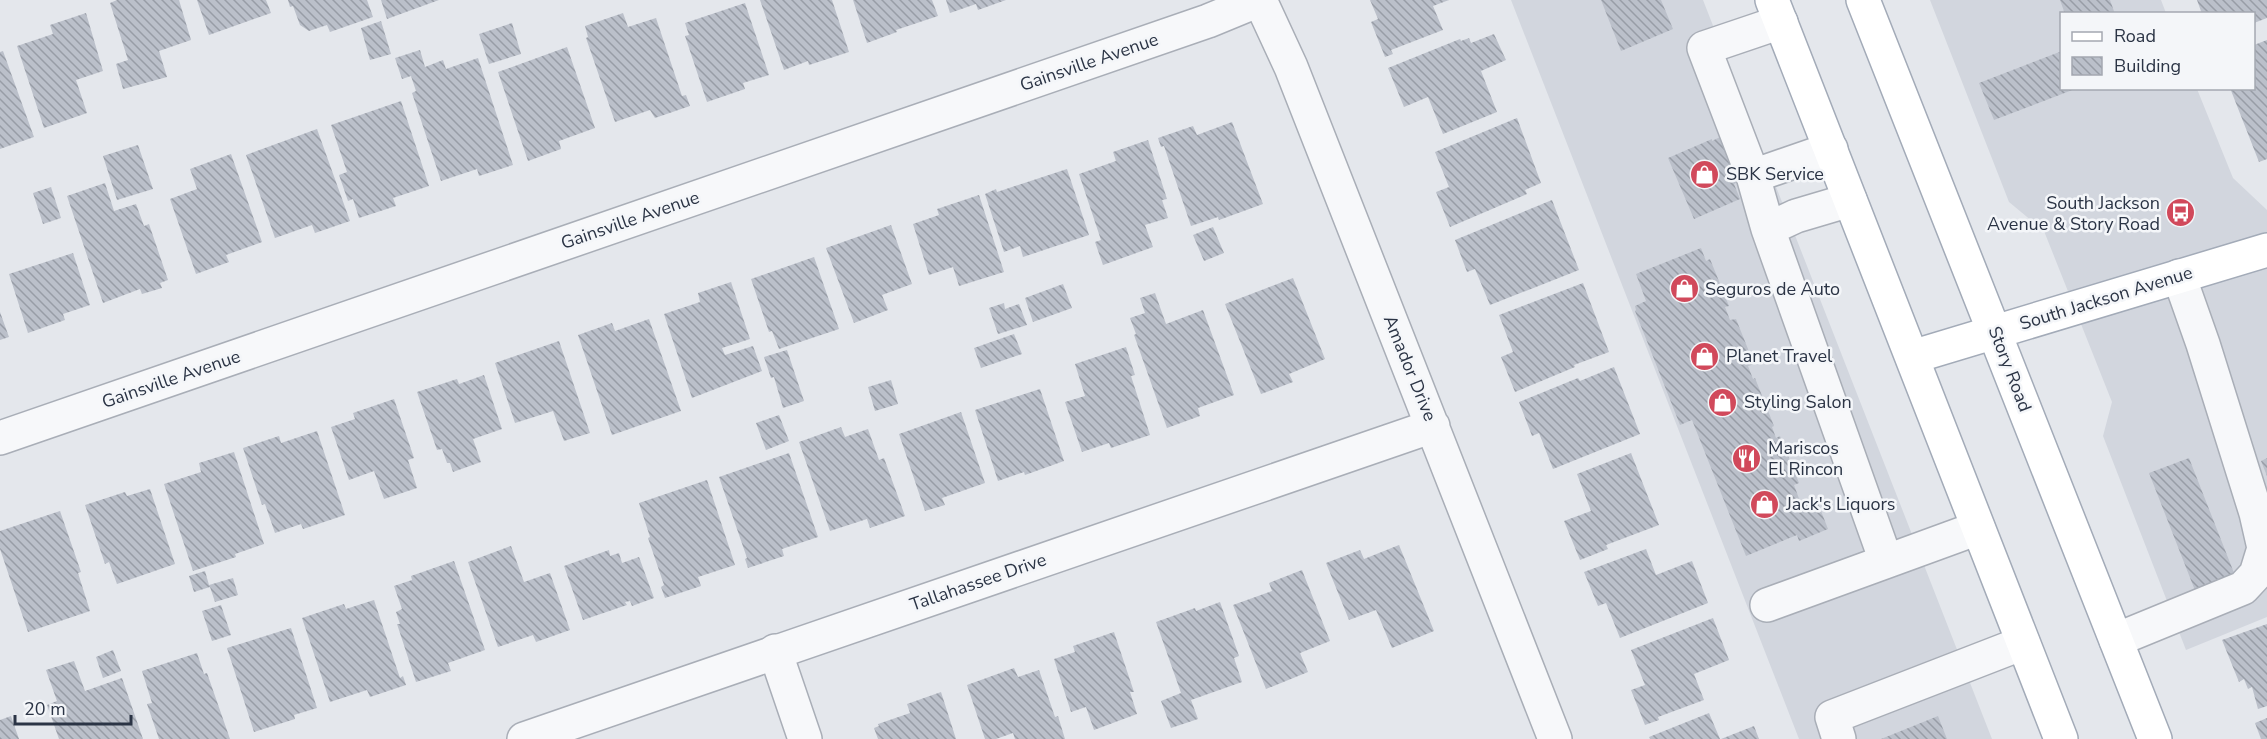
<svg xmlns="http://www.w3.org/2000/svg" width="2267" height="739" font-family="'Nunito Sans',sans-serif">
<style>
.built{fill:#d2d6de}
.building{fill:url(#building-back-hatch)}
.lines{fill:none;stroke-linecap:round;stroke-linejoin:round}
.minor-casing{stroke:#a9aeb7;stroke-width:36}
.major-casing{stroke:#a3abb8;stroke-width:36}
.minor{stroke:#f7f8fa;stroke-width:33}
.major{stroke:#fff;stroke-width:33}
.labels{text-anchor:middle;stroke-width:5;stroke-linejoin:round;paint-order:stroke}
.street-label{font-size:18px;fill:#2b3445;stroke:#f4f6f9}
.poi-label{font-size:18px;fill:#2b3445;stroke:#f4f6f9;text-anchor:start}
</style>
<defs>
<pattern id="building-back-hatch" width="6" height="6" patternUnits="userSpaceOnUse" patternTransform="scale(1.5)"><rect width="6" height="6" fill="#bbc0ca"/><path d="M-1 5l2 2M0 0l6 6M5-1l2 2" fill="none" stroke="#989da6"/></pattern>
</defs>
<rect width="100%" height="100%" fill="#e4e7ec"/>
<path class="built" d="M1511,0H1703L1992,739H1799Z
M1930,0H2161L2166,13L2062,14V88L2197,89L2233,178L2267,210V617L2186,650L2103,436L2112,402L2044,231L2009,202Z"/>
<path class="building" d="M117,0H179L191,40L159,51L167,77L123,89L116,64L128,60L110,3Z
M197,0H266L271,13L209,35Z
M288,0H367L373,17L330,32L327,25L309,31L300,25L293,6L290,7Z
M381,0H439L387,19Z
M760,0H832L849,52L809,65L808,61L784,70Z
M853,0H932L938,16L896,30L897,32L867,43Z
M946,0H1006L978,10L976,4L950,13Z
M1370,0H1449L1433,6L1443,30L1391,50L1393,54L1385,57L1371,22L1378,19Z
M1601,0H1661L1673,29L1621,51Z
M2060,0H2110L2115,14H2065Z
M2197,0H2267V18L2254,23V14H2202Z
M745,3L769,75L743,83L745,89L707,102L685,36L689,35L685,23Z
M86,13L103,71L76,80L87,113L44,128L17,46L53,34L50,25Z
M623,13L628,27L656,18L682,96L686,95L690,106L655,118L650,110L615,122L586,38L588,37L585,26Z
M381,21L391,54L370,60L361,28Z
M512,23L521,54L489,64L479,34Z
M1494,34L1506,60L1481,71L1497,112L1443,134L1428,97L1404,107L1388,68L1460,39L1461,41L1469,38L1471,43Z
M2267,40V159L2259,162L2230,88H2254V45Z
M567,47L595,128L559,141L561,149L528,161L498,72Z
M420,50L425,67L443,60L446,69L478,58L513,165L479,176L477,169L441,181L412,93L416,91L411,76L402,79L395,58Z
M3,51L34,137L0,149V52Z
M2062,51V88L2075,89L1994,120L1979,83Z
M401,101L429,186L393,198L396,206L359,218L353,199L348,201L339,175L347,172L331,125Z
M1517,118L1541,183L1525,190L1527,194L1450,227L1436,192L1449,187L1435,152Z
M1232,122L1263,204L1219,220L1218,217L1191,226L1164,146L1161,147L1158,138L1193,126L1197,135Z
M317,129L350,221L315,233L312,225L275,238L246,155Z
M1720,137L1738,182L1734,184L1740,199L1694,219L1668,158L1712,139V141Z
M1148,140L1167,199L1162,200L1168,218L1145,225L1153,247L1103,265L1095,242L1101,240L1079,174L1116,161L1113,152Z
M138,145L153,189L117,200L103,156Z
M231,154L262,242L226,255L229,262L196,274L170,199L197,189L190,169Z
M1067,169L1089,235L1023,257L1020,246L1004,252L985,194L996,189L997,192Z
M105,183L114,211L136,204L144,226L149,224L168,280L160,283L162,288L142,294L140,289L103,303L67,196Z
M51,187L61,218L43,224L33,193Z
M979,195L1004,272L959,286L953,267L929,275L913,224L939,215L937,209Z
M1552,200L1579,270L1490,305L1475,269L1467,272L1455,240Z
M891,225L912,284L882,295L888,310L854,323L826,248Z
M1213,227L1224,253L1204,261L1193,235Z
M1701,248L1706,261L1710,259L1729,306L1725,307L1730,320L1736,319L1754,364L1748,366L1753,379L1755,378L1774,426L1772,427L1776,438L1780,436L1799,483L1794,485L1801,504L1816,498L1828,529L1799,541L1797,535L1746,556L1692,420L1680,425L1635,311L1636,310L1635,306L1646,301L1636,274Z
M73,253L90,305L63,314L65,320L28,333L9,274Z
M814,257L839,329L779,349L772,331L769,332L751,279Z
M1293,278L1325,359L1289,374L1293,382L1261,394L1225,304Z
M731,282L750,339L722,348L725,355L753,346L762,371L692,398L664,314L700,302L698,293Z
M1583,283L1609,352L1574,365L1575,367L1515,392L1501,357L1513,352L1499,315Z
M1063,284L1072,308L1033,322L1025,298Z
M1155,293L1166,324L1203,310L1234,395L1198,408L1200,416L1167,428L1134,335L1136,334L1130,318L1145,313L1140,298Z
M1004,303L1005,309L1019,304L1027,325L998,334L989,308Z
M0,312L9,337L0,340Z
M649,319L681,411L612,435L578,335L612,323L615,331Z
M1014,334L1022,354L981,368L974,348Z
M559,341L590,433L564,441L553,411L515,423L495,363Z
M1126,347L1135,375L1131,376L1150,435L1111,448L1109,443L1082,452L1065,402L1085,396L1075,364Z
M787,350L804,401L783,408L774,377L771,378L764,357Z
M1614,367L1640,434L1553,469L1539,433L1532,436L1519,402L1578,378L1580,381Z
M484,375L502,429L473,439L481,462L453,472L450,463H447L442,449L437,450L417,392L457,379L459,384Z
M891,380L898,404L875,411L868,387Z
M1040,389L1064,461L1025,475L1024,472L998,481L975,410Z
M394,399L414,458L408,460L417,488L384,499L374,471L349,480L331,427L355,419L353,413Z
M961,412L985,483L942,498L945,505L925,511L899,434Z
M779,415L789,441L766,450L756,423Z
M841,427L845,437L868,429L879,460L884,458L905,516L870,528L867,519L830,531L799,442Z
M317,431L345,515L303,529L301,524L275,533L265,504L262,505L243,448L279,436L281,443Z
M234,452L264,544L235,554L236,557L193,571L164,484L201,472L199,463Z
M789,453L818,537L782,549L784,556L748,568L745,559L747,558L719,477Z
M1631,453L1659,525L1606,545L1608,549L1580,560L1564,521L1591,511L1577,474Z
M2189,458L2236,578L2196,593L2149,473Z
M2267,458V476L2261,461Z
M707,480L735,565L698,577L701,586L665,598L661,587L664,585L648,538L650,537L639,503Z
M150,489L175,564L117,584L109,562L105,564L85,505L125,492L127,496Z
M60,511L81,572L78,573L90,611L28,632L0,549V531Z
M1399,545L1434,631L1392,648L1376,610L1349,620L1326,563L1360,550L1364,559Z
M511,546L524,582L550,573L570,630L536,642L533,635L498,647L468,562Z
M1646,549L1656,575L1692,561L1708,603L1620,638L1606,603L1598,606L1584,572Z
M609,550L610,556L619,553L622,563L639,557L654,598L632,606L630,601L625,602L627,605L583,620L564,566Z
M454,561L485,650L448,663L451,671L416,682L397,624H400L396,612L402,609L394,586L412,580L411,576Z
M1302,570L1330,641L1300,653L1308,672L1266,689L1233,605L1272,591L1269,583Z
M205,571L209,585L233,578L238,595L215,602L210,587L194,592L189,576Z
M374,600L400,678L403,676L406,685L370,697L367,690L330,702L302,618L344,604L346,609Z
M1220,602L1239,656L1234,658L1242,682L1191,700L1198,719L1171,728L1161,701L1181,693L1156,622L1195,608L1196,611Z
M221,605L231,635L212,641L202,611Z
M1713,618L1729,660L1694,674L1704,700L1658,717L1659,720L1645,725L1631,690L1645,685L1631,650Z
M2267,624V706L2258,709L2252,687L2248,689L2244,679L2239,682L2222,640Z
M291,628L317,708L294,715L295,719L254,732L227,648Z
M1114,632L1134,692H1130L1137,714L1094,730L1086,707L1071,712L1054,659L1075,652L1073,646Z
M113,650L121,671L103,678L96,657Z
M197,653L204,674L207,673L230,739H159L147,704L152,703L142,671Z
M74,661L85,691L122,678L143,739H59L47,705L57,701L46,670Z
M1014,668L1018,677L1039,670L1055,717L1058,716L1065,739H1015L1013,733L996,739H985L967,685Z
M941,692L956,739H878L874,728L879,726L878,724L910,713L907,704Z
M1709,713L1720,739H1650L1649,737Z
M11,716L19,739H0V720Z
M1938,716L1947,739H1881Z
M2267,718V739H2261L2255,723Z
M1754,726L1759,739H1721Z"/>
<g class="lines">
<defs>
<path id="minor" d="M1260,0L1291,67L1555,739
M1781,22L1704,48L1753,176L1831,149
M1753,176L1768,229
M1850,200L1796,216L1768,229L1886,561
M0,438L1208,21L1259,0
M1767,605L1978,528
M2116,640L2243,588L2256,574L2264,548L2256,513L2203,344L2179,276
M775,651L805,739
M524,739L1433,426
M1839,739L1832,717L2023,643"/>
<path id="major" d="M1772,0L2061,739
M1863,0L2155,739
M1912,357L2267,250"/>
</defs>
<use href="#minor" class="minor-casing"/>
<use href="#major" class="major-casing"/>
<use href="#minor" class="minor"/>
<use href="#major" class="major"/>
</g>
<defs>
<symbol id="shop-disc" viewBox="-11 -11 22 22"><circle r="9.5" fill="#d1495b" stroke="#f4f6f9"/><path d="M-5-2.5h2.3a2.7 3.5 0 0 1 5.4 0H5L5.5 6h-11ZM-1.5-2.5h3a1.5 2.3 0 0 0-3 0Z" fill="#fff"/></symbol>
<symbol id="bus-disc" viewBox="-11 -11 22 22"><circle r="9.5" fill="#d1495b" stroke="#f4f6f9"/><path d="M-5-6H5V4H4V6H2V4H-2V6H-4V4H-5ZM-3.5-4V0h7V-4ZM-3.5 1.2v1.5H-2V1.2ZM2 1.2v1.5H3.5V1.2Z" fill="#fff"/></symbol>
<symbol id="restaurant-disc" viewBox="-11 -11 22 22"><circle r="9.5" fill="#d1495b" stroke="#f4f6f9"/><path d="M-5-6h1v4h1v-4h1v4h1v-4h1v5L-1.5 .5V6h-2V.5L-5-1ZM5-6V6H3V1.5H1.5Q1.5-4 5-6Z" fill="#fff"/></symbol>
</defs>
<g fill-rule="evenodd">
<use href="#shop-disc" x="1688" y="158" width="33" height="33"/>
<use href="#bus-disc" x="2164" y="196" width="33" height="33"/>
<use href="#shop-disc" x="1668" y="272" width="33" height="33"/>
<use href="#shop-disc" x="1688" y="340" width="33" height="33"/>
<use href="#shop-disc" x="1706" y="386" width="33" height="33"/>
<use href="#restaurant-disc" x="1730" y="442" width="33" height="33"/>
<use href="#shop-disc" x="1748" y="488" width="33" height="33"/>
</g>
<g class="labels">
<g class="street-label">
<text transform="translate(1089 62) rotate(-19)" y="6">Gainsville Avenue</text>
<text transform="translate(630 220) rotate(-19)" y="6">Gainsville Avenue</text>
<text transform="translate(2106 298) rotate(-17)" y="6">South Jackson Avenue</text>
<text transform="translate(1410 368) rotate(68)" y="6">Amador Drive</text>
<text transform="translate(2010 369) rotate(69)" y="6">Story Road</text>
<text transform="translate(171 379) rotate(-19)" y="6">Gainsville Avenue</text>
<text transform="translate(978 582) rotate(-19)" y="6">Tallahassee Drive</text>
</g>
<g class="poi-label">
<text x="1726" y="180">SBK Service</text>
<text x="2160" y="209" text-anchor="end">South Jackson<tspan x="2160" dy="21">Avenue &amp; Story Road</tspan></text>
<text x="1705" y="295">Seguros de Auto</text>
<text x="1726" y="362">Planet Travel</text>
<text x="1744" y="408">Styling Salon</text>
<text x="1768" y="454">Mariscos<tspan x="1768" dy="21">El Rincon</tspan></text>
<text x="1786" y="510">Jack's Liquors</text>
</g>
</g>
<rect x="2060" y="12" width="195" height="78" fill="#f4f6f9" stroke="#a4a8b1" stroke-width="1.5"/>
<rect x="2072" y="32" width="30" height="9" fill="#ffffff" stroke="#a4a8b1" stroke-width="1.5"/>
<text x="2114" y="42" font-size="18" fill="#2b3445">Road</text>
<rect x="2072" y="57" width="30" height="18" fill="url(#building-back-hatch)" stroke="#a4a8b1" stroke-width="1.5"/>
<text x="2114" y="72" font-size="18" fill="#2b3445">Building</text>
<path d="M15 715v9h116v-9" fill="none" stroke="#2b3445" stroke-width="3"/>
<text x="24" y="715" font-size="18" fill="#2b3445" stroke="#f4f6f9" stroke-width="4.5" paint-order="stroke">20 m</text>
</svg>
